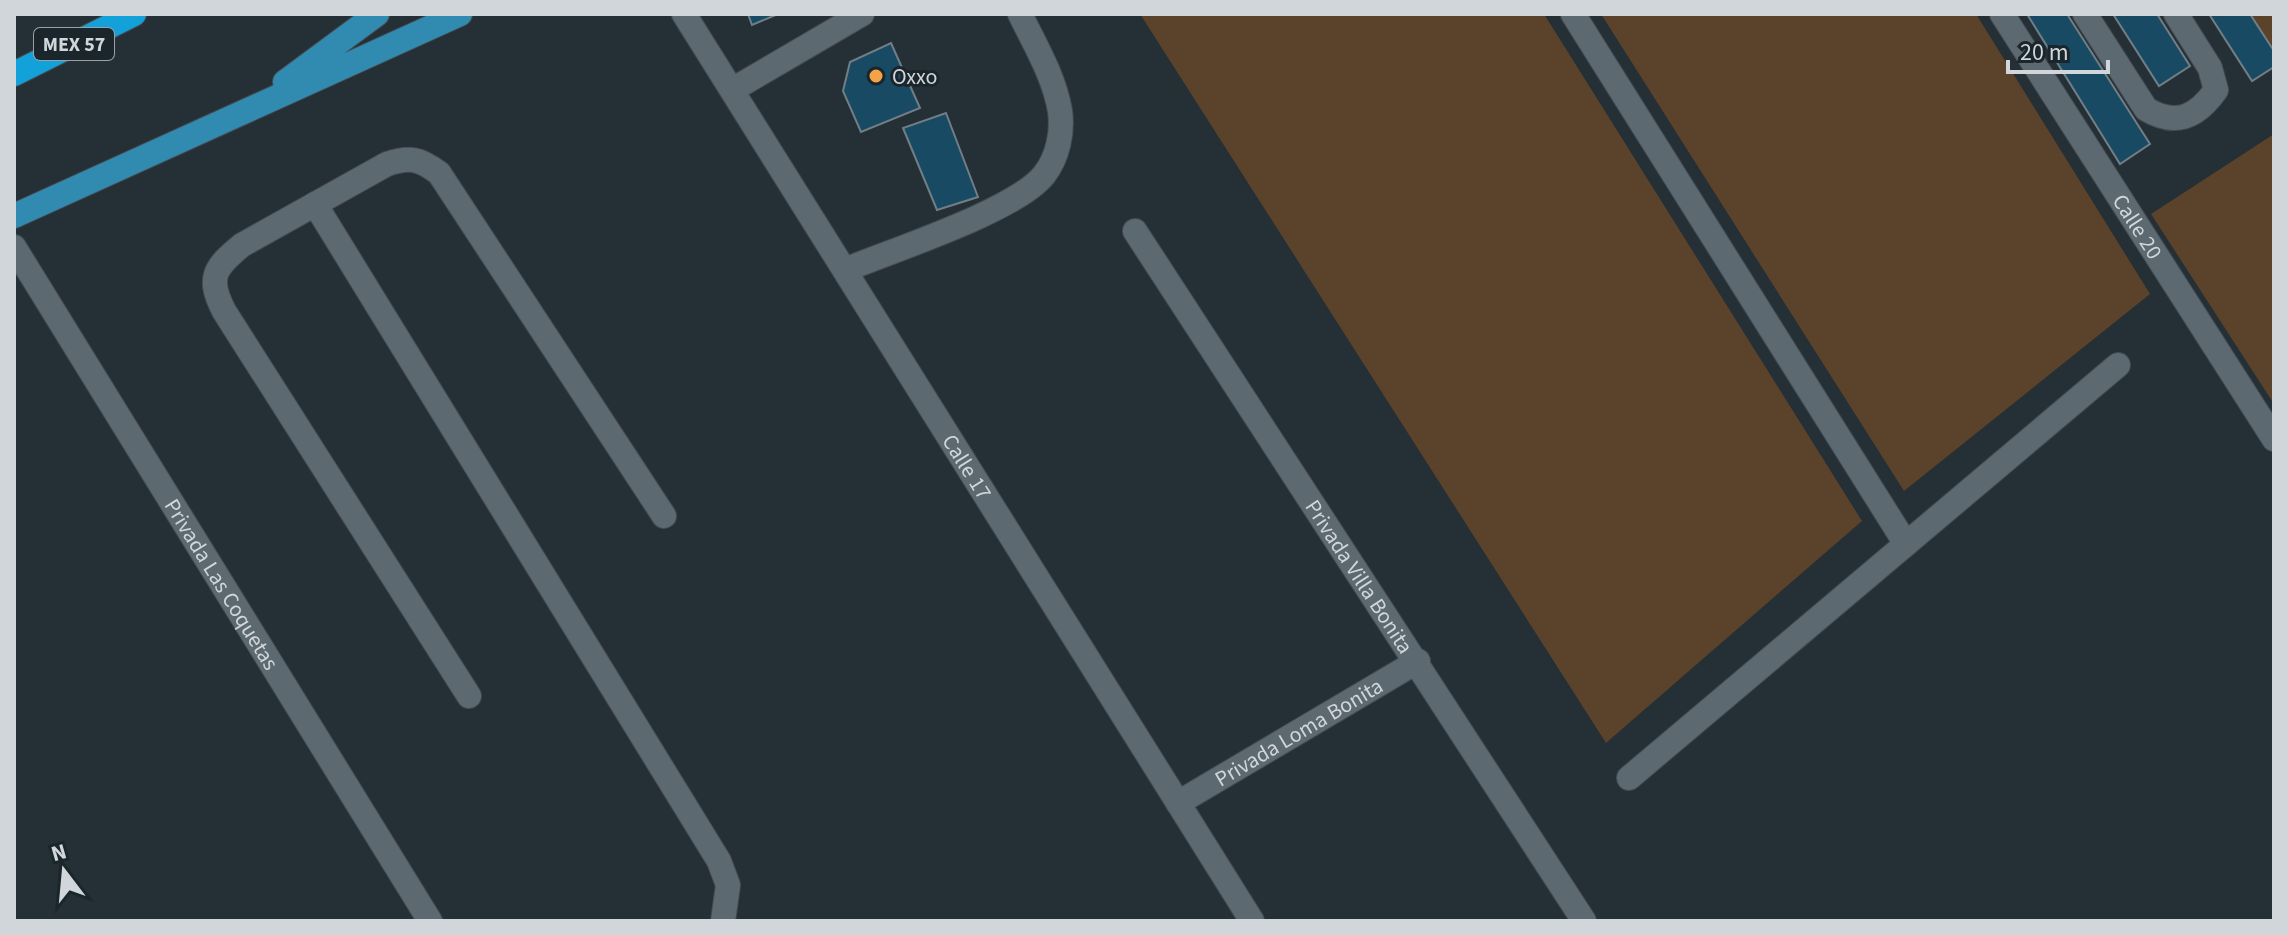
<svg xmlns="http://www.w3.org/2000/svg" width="2288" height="935" font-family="'Source Sans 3',sans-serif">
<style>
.green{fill:#5b422a}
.building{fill:#184b63;stroke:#727e85;stroke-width:2}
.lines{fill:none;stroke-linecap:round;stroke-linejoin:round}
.minor-casing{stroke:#444c52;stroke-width:26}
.major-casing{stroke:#444c52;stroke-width:26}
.highway-casing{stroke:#444c52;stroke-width:26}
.minor{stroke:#5d6970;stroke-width:24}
.major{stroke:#318bb0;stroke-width:24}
.highway{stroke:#13a1da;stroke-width:24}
.poi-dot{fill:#f6a248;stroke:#1b262c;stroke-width:3}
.labels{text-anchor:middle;stroke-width:6;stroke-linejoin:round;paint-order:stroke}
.shield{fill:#1b262c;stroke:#9aa1a6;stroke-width:2}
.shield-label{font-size:20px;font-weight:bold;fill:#d0d6da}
.poi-label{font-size:22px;fill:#d0d6da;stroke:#1b262c;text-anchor:start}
.street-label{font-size:22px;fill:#d0d6da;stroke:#1b262c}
</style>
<rect width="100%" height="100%" fill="#252f36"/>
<path class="green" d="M1140,14H1544L1862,521L1606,743Z
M1601,14H1976L2150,294L1904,491Z
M2250,14H2274V52Z
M2274,134V404L2151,214Z"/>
<path class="building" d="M748,14H778L752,25Z
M2027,14H2067L2150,144L2120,164Z
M2113,14H2157L2190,66L2159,86Z
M2209,14H2250L2274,51V67L2252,81Z
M891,43L920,108L861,132L843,91L850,62Z
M946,113L978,197L937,210L903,128Z"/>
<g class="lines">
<defs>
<g id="minor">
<path id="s1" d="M684,14L1252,921"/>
<path d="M1573,14L1906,544"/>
<path id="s2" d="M2002,14L2274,439"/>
<path d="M2085,14L2146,109C2176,127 2197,117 2216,90L2210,68L2176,14"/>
<path d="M732,90L862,14"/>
<path d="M315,204L719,861L728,885L723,921"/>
<path id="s3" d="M1135,231L1584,921"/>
<path id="s4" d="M14,247L430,921"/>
<path d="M845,270C893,250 1015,211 1044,175C1058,157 1063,132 1060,111C1054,76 1035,45 1020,14"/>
<path d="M469,696L224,311C207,278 214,268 242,245L387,164C410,156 420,159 439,173L664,516"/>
<path d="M1629,778L2118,365"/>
<path id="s5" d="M1178,803L1418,661"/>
</g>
<path id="major" d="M285,82L377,14
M14,216L460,14"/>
<path id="highway" d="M14,74L134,14"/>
</defs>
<use href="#minor" class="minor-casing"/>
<use href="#major" class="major-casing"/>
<use href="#highway" class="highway-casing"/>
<use href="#minor" class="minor"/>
<use href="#major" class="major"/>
<use href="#highway" class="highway"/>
</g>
<circle class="poi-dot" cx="876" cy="76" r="8"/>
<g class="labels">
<rect class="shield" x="34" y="28" width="80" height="32" rx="6"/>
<g class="shield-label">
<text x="74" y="51">MEX 57</text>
</g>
<g class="poi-label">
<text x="892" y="84">Oxxo</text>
</g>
<g class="street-label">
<text dy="8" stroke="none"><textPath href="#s2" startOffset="252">Calle 20</textPath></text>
<text dy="8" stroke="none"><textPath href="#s1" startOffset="534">Calle 17</textPath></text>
<text dy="8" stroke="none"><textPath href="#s3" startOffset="412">Privada Villa Bonita</textPath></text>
<text dy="8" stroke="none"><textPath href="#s4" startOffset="396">Privada Las Coquetas</textPath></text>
<text dy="8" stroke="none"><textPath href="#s5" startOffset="140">Privada Loma Bonita</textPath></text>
</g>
</g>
<rect width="2288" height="935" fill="none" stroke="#d0d6da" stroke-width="32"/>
<g transform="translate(64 871) rotate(344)" stroke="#1b262c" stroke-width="6" paint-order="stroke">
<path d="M0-6L14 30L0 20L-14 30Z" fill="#d0d6da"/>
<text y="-12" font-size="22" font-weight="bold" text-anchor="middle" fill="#d0d6da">N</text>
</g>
<path d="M2008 60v12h100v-12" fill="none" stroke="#d0d6da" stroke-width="4"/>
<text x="2020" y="60" font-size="24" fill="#d0d6da" stroke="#1b262c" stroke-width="6" paint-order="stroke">20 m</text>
</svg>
